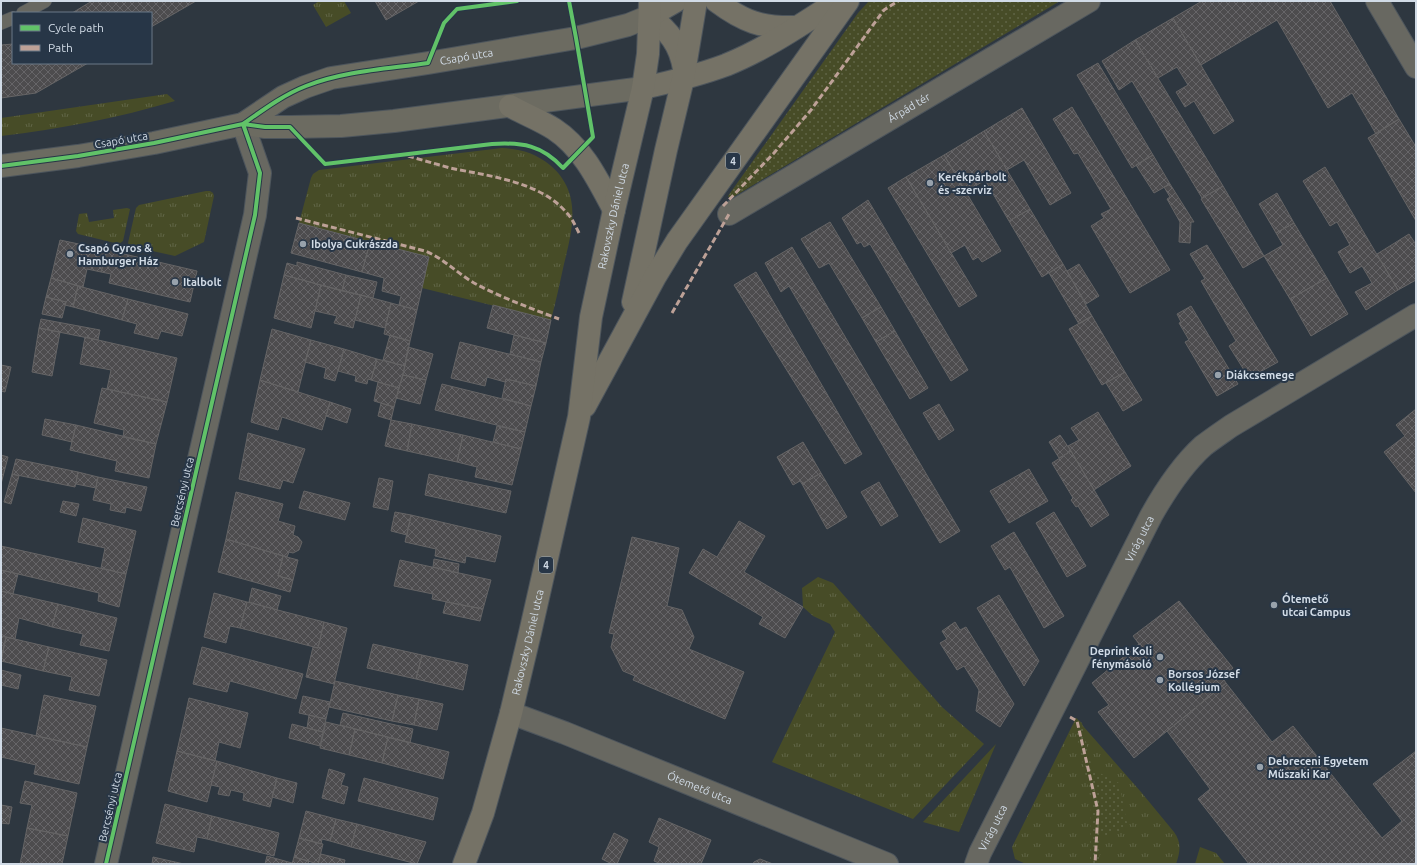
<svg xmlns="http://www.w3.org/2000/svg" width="1417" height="865" font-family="Ubuntu,sans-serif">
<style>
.grass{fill:url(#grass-tufts)}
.park{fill:url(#park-dots)}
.building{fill:url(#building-cross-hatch);stroke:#656465}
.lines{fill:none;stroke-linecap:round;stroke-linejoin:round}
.lane-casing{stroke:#4d555c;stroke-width:14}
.street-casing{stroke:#4d555c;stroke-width:24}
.secondary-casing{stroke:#4d555c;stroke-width:24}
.primary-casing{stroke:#4d555c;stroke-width:24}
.lane{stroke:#686861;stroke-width:13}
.street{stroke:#686861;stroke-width:22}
.secondary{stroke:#6c6b61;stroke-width:22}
.primary{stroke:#757266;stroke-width:22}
.quiet{stroke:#bda197;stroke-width:3;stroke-dasharray:6 3;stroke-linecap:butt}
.cycleway-casing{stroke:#273647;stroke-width:6}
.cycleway{stroke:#61c268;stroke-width:4}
.poi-dot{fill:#98a2ac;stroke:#273647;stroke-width:1.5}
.labels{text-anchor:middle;stroke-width:4;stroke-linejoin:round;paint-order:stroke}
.shield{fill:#273647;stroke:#9eaab6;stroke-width:1}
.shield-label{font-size:10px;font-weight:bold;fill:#d1dbe6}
.street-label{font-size:11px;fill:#d1dbe6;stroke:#273647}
.poi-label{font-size:11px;font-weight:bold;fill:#d1dbe6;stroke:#273647;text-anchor:start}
</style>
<defs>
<pattern id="grass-tufts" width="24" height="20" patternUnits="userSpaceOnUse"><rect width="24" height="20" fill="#474c27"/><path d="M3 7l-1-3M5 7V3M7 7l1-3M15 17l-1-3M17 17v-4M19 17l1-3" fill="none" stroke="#606546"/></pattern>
<pattern id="park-dots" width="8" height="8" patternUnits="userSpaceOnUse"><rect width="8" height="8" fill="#474c27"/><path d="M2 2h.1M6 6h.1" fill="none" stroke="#606546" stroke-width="1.8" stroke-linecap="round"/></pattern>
<pattern id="building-cross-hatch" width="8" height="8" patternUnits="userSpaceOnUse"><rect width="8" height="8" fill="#4d4c4e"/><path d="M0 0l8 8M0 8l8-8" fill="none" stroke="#666568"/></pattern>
</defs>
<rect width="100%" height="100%" fill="#2e3740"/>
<path class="grass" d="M319,1H344L351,13L326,27L313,5Z
M167,94L175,101C118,118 60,129 1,136V118Z
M502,148C521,149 535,153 550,165C582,192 573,228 564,264C560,282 556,301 551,320L422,288L429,257L299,223L311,178L313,174L319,170Z
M206,191H210L213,193L214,196L204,242L175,256L130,246L128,243L136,208L139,205Z
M127,208L130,209L123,241L119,244L78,234L76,231L79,214L87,213L89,222L114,218L113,210Z
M818,577L833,583L942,707L984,744L913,819L772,762L835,632L830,624L813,616L803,607L802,588Z
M1076,718L1141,792L1174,832C1182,843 1180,852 1176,864H1026L1015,859L1012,847Z
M996,744L959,832L923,822Z
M1200,847L1216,853L1225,864H1195Z"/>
<path class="park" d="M869,1H1060L730,199L728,196L858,13Z
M1076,718L1082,723L1092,769L1119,783L1128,828L1101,837L1099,864H1090L1091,800L1074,723Z"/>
<path class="building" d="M92,1H196L151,27V13H72Z
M375,1H419L386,20Z
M1202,1H1330L1399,119L1376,134L1352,93L1328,108L1277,20L1201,65L1173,18Z
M1173,18L1234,121L1214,134L1194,101L1185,107L1176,92L1188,85L1177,67L1158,78L1135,40Z
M1135,40L1223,186L1202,198L1132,81L1119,90L1102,61Z
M13,44V63H88L36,93L1,98V45Z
M1098,63L1153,155L1132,168L1077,75Z
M1072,107L1170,270L1130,293L1091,226L1104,218L1101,214L1111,209L1078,153L1074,154L1053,119Z
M1022,108L1071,193L1050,205L1024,160L1007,170L984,131Z
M1399,119L1416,147V221L1368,138Z
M984,131L1030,209L1009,221L985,180L966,192L944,155Z
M944,155L1001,251L982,262L978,257L973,260L965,245L951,253L906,177Z
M1153,155L1170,184L1154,193L1136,165Z
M1325,167L1398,290L1366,310L1355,292L1372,283L1362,266L1350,273L1338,252L1350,245L1337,222L1330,226L1303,181Z
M906,177L977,296L959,307L888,188Z
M1170,184L1194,222H1191L1190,243L1179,242L1180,222L1167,199L1170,197L1164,187Z
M1223,186L1264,256L1243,268L1201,199Z
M1277,193L1294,223L1276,233L1259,204Z
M868,200L968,370L951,381L870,244L864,247L861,242L857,244L842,218Z
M1030,209L1063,264L1042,277L1009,221Z
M830,222L881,307L862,318L829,263L819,268L801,239Z
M299,223L370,242L362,272L291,253Z
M1294,223L1327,278L1290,299L1264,256L1283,245L1276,233Z
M1409,234L1415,243L1416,242V280L1398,290L1377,254Z
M60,240L107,250L101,272L87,269L83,287L51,278Z
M370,242L429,257L417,310L399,305L401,296L382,291L384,278L362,272Z
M1207,245L1278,362L1249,378L1229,346L1236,341L1201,281L1205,279L1190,254Z
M792,247L960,531L940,543L789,286L781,292L765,263Z
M107,250L197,271L190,302L109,283L111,274L101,272Z
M297,262L346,275L342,291L284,275L287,263L297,266Z
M1063,264L1092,316L1079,324L1049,273Z
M1079,264L1099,296L1086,304L1067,271Z
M756,272L862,454L845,464L734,285Z
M284,275L321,285L311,328L274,318Z
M346,275L377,282L373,298L342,291Z
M51,278L78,286L73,307L65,305L66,302L46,297Z
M1327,278L1348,314L1311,336L1290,299Z
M321,285L361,295L353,328L334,323L337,316L315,311Z
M78,286L128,299L122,320L73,307Z
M361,295L391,303L385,328L355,320Z
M46,297L66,302L62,318L42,314Z
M128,299L188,314L182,336L161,331L158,339L134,333L137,324L122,320Z
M391,303L417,310L410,341L384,334Z
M493,305L551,320L546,343L487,328Z
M1191,306L1238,384L1217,396L1185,342L1189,340L1179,323L1181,322L1177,314Z
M881,307L895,331L876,342L862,318Z
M1092,316L1125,372L1102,385L1069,329Z
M41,319L100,330L98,340L39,328Z
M39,328L60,332L52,376L32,372Z
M272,329L311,340L298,392L260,380Z
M895,331L928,388L910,399L876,342Z
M390,335L410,341L405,366L383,360Z
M514,335L546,343L541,362L510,354Z
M85,337L177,358L167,402L107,389L111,370L80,364Z
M311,340L344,349L335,381L324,378L326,368L305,362Z
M460,342L541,362L536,386L506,379L505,382L487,377L485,386L451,378Z
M408,347L433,354L426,380L403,375Z
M344,349L377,359L371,380L368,379L367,384L355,381L356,376L338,371Z
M377,359L405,366L399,388L371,380Z
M1,365L11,367L5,392L1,391Z
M1125,372L1142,400L1123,411L1106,383Z
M403,375L426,380L420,404L396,398Z
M506,379L536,386L531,406L502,398Z
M260,380L330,402L322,430L282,417L278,430L251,422Z
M378,382L399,388L394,407L374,401Z
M442,384L531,406L525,432L435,410Z
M102,388L167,402L156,444L123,437L124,430L94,423Z
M330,402L351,409L347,423L326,416Z
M381,403L394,407L391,420L378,416Z
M939,404L954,430L939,440L923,413Z
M1416,409V493L1384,452L1405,436L1396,425Z
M1098,412L1131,466L1094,490L1068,446L1079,440L1071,428Z
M45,419L76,425L72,442L42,435Z
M391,420L412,424L407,451L385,446Z
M412,424L463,435L457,462L407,451Z
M76,425L156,444L149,478L115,471L117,461L70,450Z
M497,426L525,432L521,449L493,442Z
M248,433L305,449L293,483L283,480L280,489L239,479Z
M463,435L521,449L512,485L475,477L477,467L457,462Z
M1060,435L1071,451L1059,458L1049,442Z
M803,442L821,473L802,484L800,481L793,485L777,457Z
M1071,451L1109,515L1091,527L1078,506L1076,507L1071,500L1073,498L1052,463Z
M1,455L8,457L1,484Z
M16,459L78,472L75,487L12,474Z
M1029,469L1048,501L1009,523L990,491Z
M78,472L98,477L96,488L76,484Z
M821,473L847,517L827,529L802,484Z
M12,474L19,476L11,504L4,502Z
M429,474L511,491L506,513L425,495Z
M98,477L147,487L141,511L126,507L125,513L110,510L111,504L93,500Z
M379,478L393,481L388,510L373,507Z
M879,482L898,516L881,526L861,492Z
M304,491L350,503L345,520L299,508Z
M236,492L283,504L278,521L295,526L293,535L298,537L302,542L299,550L293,553L289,552L287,557L226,539Z
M63,501L79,504L76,516L60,512Z
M395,512L411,515L407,535L391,531Z
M1054,512L1086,566L1067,577L1036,523Z
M411,515L501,536L495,562L466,556L465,563L435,556L436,549L405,542Z
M83,518L136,531L126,574L101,568L105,548L78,542Z
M739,521L765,536L744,572L803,607L785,638L759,624L763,617L689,573L703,549L717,557Z
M1014,532L1064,616L1044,628L1010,567L1005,570L991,546Z
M632,537L679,548L667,606L682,610L694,637L689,649L744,672L725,719L633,680L635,676L623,671L611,647L614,634L609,633Z
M226,539L283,556L278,576L293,580L290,592L218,572Z
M1,546L126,574L119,607L98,601L99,593L1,570Z
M283,556L298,560L293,580L278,576Z
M434,559L459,564L458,573L433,567Z
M400,560L491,580L483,609L432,599L433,594L394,586Z
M1,570L18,574L13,594L1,591Z
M252,588L281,596L277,610L249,602Z
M1,591L58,604L52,627L19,618L15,639L1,636Z
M214,593L247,602L240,628L230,626L226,643L204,637Z
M999,595L1039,661L1024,686L977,608Z
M1179,601L1233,668L1222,677L1226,683L1134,758L1098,712L1109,705L1092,683L1139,644L1133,636Z
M247,602L324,622L318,648L240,628Z
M446,602L483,609L480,621L443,613Z
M58,604L117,618L109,651L80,645L83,634L52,627Z
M324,622L347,628L334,684L306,677L313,647L318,648Z
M955,622L960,630L966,627L1014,704L1000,727L976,711L979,690L964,666L957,670L940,643L947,639L942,631Z
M1,636L6,637L1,661Z
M6,637L49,647L43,671L1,661Z
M373,644L422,655L416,679L367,668Z
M49,647L107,660L99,696L69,690L72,677L43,671Z
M202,647L303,674L296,699L230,681L227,692L193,684Z
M422,655L468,665L463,690L416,679Z
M1,670L21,675L18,689L1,685Z
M335,681L398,695L392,721L329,707Z
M1226,683L1272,742L1293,726L1382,838L1402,821L1373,784L1416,751V864H1249L1198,799L1210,789L1167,731Z
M44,695L96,706L87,747L36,736Z
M398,695L419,699L414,725L392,721Z
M303,696L330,702L326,719L299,713Z
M189,698L248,713L240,748L219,742L215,761L177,751Z
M419,699L443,704L437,730L414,725Z
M343,713L413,729L410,743L340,725Z
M309,715L326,719L323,732L307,728Z
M326,722L355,729L349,755L320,748Z
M292,724L323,732L320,746L289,738Z
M1,728L87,747L79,784L34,774L36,765L1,757Z
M355,729L388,737L382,763L349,755Z
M388,737L449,752L443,779L382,763Z
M177,751L217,761L207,802L168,791Z
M217,761L277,778L270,807L243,800L244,793L231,790L229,796L218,794L220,787L211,785Z
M329,769L345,774L341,785L348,787L344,804L322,798Z
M277,778L297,783L293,803L272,797Z
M364,778L438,798L433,820L358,801Z
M25,781L77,793L68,836L27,828L32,805L20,803Z
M165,804L212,816L207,839L197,837L194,852L156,843Z
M1,805L12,807L9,824L1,823Z
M306,811L336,819L330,841L322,839L321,844L299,838Z
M212,816L279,833L274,856L207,839Z
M659,818L711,840L701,864H661L654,861L659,847L649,842Z
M336,819L357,824L351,847L330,841Z
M357,824L426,842L417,864L351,847Z
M27,828L68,836L62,864H20Z
M614,833L628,840L617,864H612L602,859Z
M299,838L323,844L318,864L294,857Z
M321,854L345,860L344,864H318Z
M267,856L292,863V864H265Z
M153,857L184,864H152Z
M294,857L309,861L308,864H292Z
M760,859L773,864H753L754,862Z"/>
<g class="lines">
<defs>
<path id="lane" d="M23,13L45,1
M1,23L13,18"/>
<g id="street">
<path d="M1377,1L1416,67"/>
<path id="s1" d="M729,214L1089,1"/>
<path id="s2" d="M511,713L565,733L887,864"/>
<path d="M106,864L255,215L260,173L243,124"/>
<path id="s3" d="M976,864L980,853L1151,516C1165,491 1181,466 1203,446C1212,439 1221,433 1231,426L1416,315"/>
</g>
<g id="secondary">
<path id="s4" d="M243,124L283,97L305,87L331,78L428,63L576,38L628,25L650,16"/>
<path d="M1,166L78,156L154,143L243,124L265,127H290L341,126L394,121L643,88"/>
</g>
<g id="primary">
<path d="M716,1C744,22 761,28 797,27"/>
<path d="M650,16C669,32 680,44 684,69"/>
<path d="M650,16L676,1"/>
<path d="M643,88C671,82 699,75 726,65C766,49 802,24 838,1"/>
<path d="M510,106C524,114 540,120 554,129C583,148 598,180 614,210"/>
<path d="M633,302L666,150L683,79L696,1"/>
<path d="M585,406L655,277L677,241L848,1"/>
<path id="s5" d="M464,864L483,813L511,713L530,633L579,417L591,317L614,210L643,88L648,54L650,1"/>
</g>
</defs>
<use href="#lane" class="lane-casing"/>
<use href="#street" class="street-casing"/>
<use href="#secondary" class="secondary-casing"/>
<use href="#primary" class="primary-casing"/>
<use href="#lane" class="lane"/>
<use href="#street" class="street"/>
<use href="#secondary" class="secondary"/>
<use href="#primary" class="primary"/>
<path class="quiet" d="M408,156C422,160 436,164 450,168C488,176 539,181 566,212C572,218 575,225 579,233
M723,206L774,153L811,110L884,10L898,1
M296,218L425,251C443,258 457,273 474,283C500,297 530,308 559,319
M672,313L729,214
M1070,717L1077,721L1098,811L1095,864"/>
<defs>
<path id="cycleway" d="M243,124C263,110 283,95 306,86C344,71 387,69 428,63L444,23L457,9L517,1
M1,166L78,156L154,143L243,124L265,127H290L325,164L492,144C522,142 542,145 563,168L593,137L576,38L569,1
M106,864L255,215L260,173L243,124"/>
</defs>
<use href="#cycleway" class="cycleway-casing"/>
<use href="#cycleway" class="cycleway"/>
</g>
<g class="poi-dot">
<circle cx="930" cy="183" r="4"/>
<circle cx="303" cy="244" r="4"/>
<circle cx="70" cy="254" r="4"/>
<circle cx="175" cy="282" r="4"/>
<circle cx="1218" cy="375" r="4"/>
<circle cx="1274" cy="605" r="4"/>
<circle cx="1160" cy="657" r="4"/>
<circle cx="1160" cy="680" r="4"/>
<circle cx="1260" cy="767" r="4"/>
</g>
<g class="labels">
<g class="shield">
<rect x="726" y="153" width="14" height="16" rx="3"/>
<rect x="539" y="557" width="14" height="16" rx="3"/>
</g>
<g class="shield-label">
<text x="733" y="165">4</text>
<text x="546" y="569">4</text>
</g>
<g class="street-label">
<text dy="4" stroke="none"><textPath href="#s4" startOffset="237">Csapó utca</textPath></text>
<text dy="4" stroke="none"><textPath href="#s1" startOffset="209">Árpád tér</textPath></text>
<text transform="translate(121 140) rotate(-10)" y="4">Csapó utca</text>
<text dy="4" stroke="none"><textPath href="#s5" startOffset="666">Rakovszky Dániel utca</textPath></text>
<text transform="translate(182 492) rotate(-77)" y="4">Bercsényi utca</text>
<text dy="4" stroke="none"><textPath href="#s3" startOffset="364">Virág utca</textPath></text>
<text dy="4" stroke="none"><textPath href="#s5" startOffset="231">Rakovszky Dániel utca</textPath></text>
<text dy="4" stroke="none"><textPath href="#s2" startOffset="203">Ótemető utca</textPath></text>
<text transform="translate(110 807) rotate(-77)" y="4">Bercsényi utca</text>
<text dy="4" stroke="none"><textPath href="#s3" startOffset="40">Virág utca</textPath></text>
</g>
<g class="poi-label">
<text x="938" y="181">Kerékpárbolt<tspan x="938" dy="13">és -szerviz</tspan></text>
<text x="311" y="248">Ibolya Cukrászda</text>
<text x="78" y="252">Csapó Gyros &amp;<tspan x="78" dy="13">Hamburger Ház</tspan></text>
<text x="183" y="286">Italbolt</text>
<text x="1226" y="379">Diákcsemege</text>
<text x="1282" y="603">Ótemető<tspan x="1282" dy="13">utcai Campus</tspan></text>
<text x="1152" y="655" text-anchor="end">Deprint Koli<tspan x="1152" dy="13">fénymásoló</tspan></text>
<text x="1168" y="678">Borsos József<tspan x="1168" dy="13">Kollégium</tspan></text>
<text x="1268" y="765">Debreceni Egyetem<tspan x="1268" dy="13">Műszaki Kar</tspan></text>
</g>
</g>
<rect width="1417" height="865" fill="none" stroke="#d1dbe6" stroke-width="4"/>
<rect x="12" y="12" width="140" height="52" fill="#273647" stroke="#6b7887"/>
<rect x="20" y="25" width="20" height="6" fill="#61c268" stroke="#6b7887"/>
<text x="48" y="32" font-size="12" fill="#d1dbe6">Cycle path</text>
<rect x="20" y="45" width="20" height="6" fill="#bda197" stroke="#6b7887"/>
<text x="48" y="52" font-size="12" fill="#d1dbe6">Path</text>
</svg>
